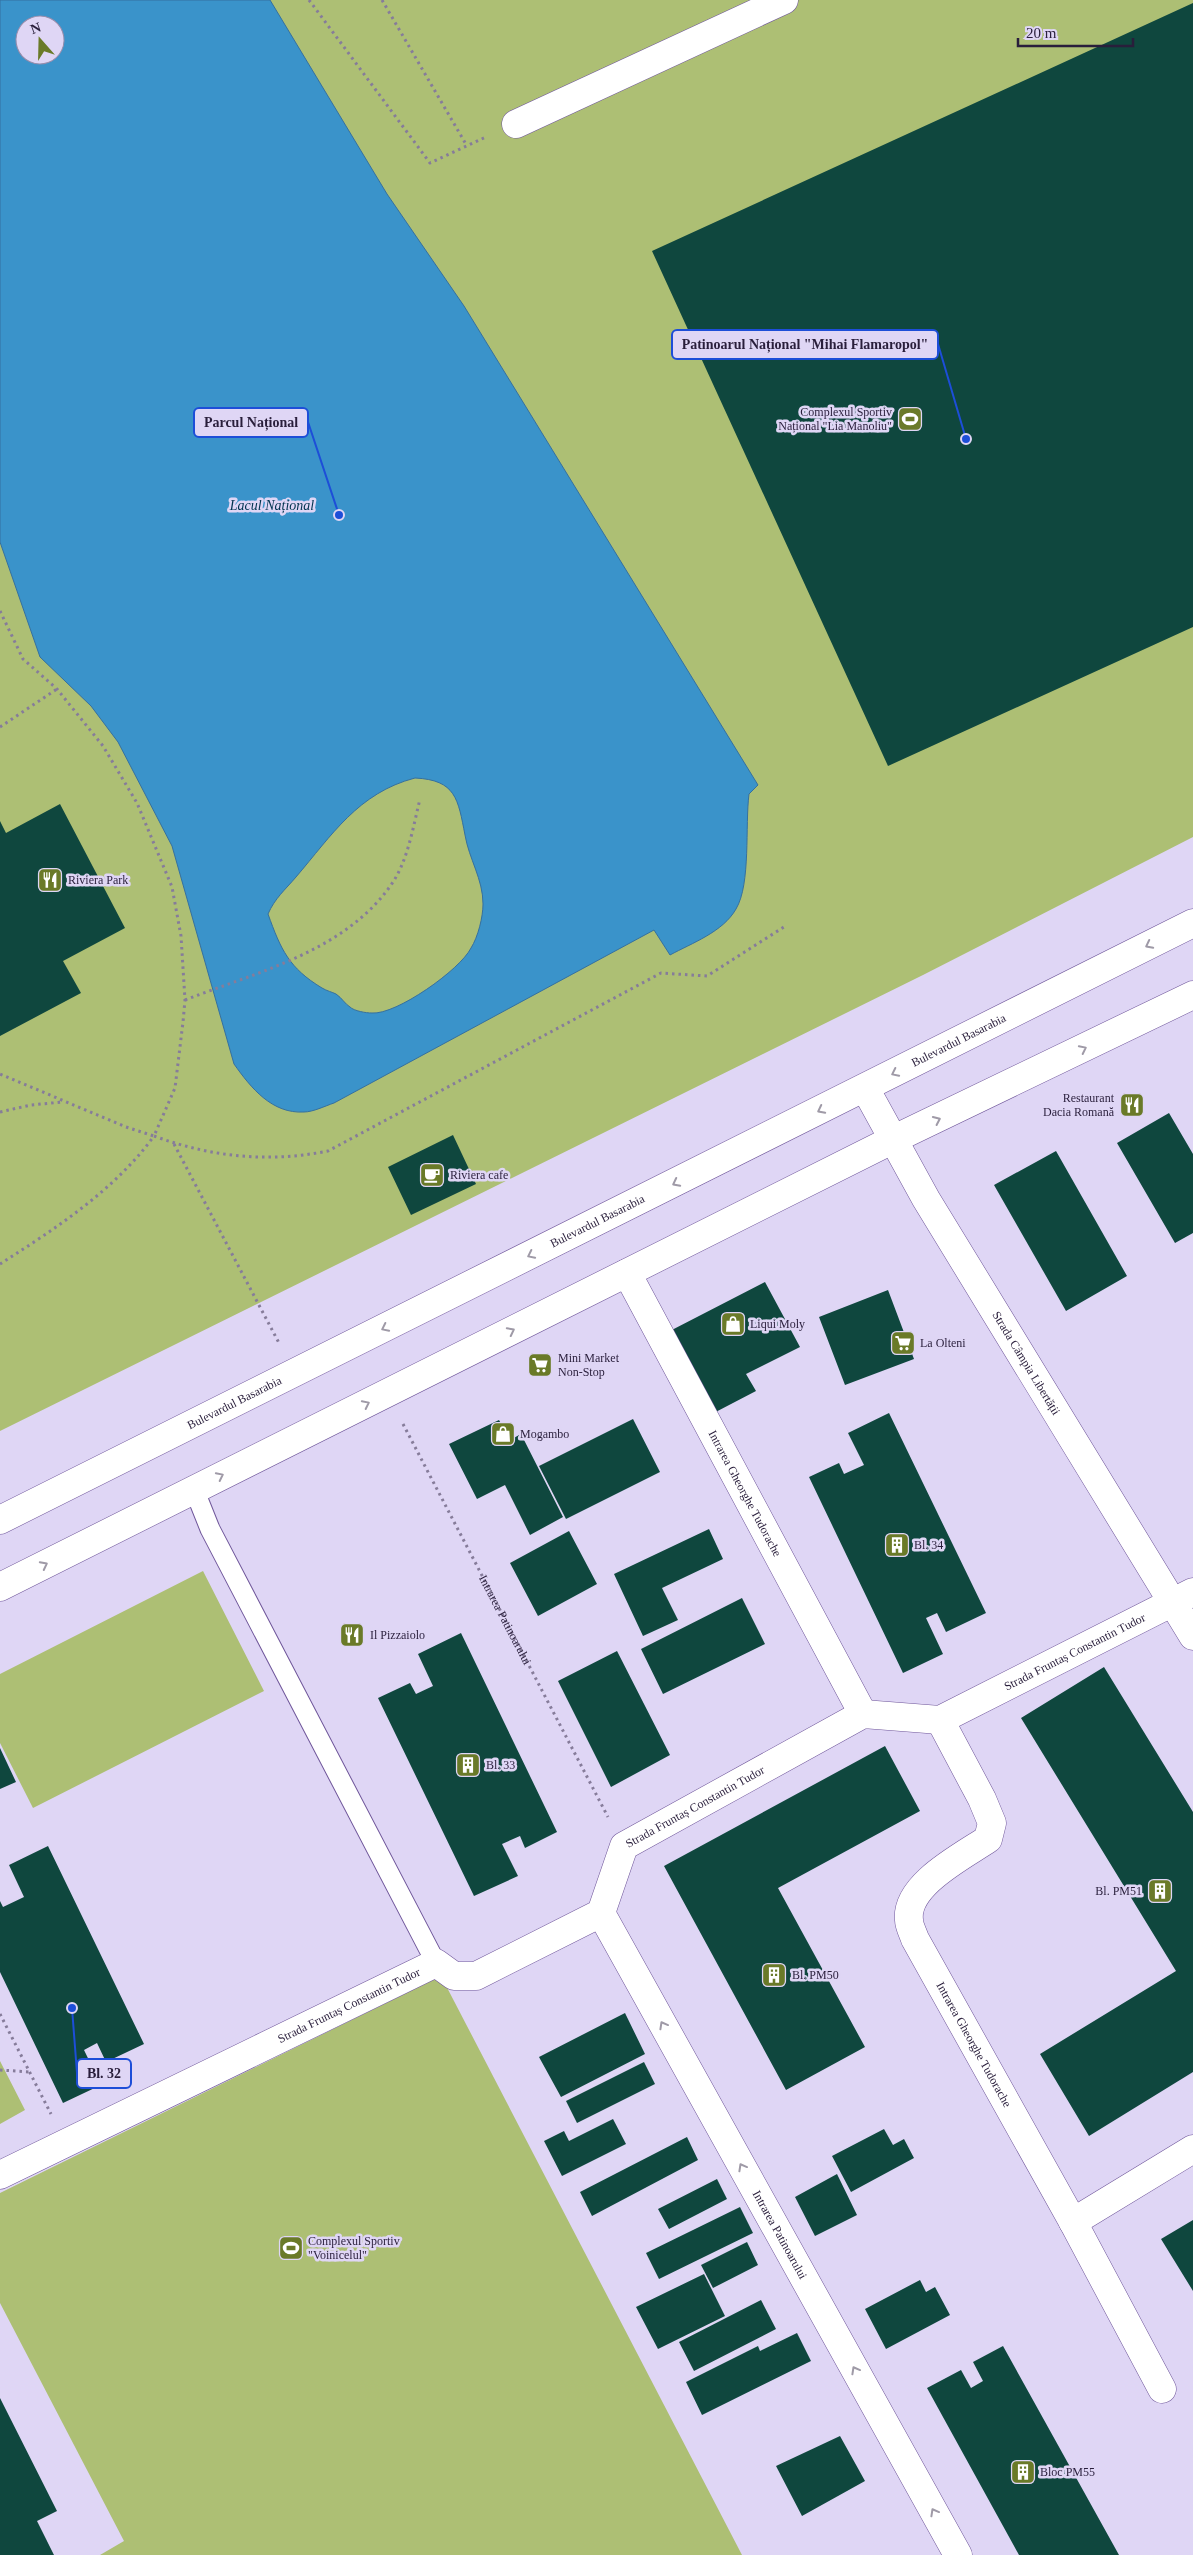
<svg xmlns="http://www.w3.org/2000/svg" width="1193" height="2555" font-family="'Times New Roman',serif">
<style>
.green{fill:#adbf74;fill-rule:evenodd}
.water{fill:#3a93ca;stroke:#35709f;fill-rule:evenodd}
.building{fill:#0f473e}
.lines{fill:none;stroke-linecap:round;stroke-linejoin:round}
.lane-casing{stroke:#6f569a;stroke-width:21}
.street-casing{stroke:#6f569a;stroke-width:29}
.secondary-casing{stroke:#6f569a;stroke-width:29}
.primary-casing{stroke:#6f569a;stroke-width:29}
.path{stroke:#867c9a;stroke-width:3;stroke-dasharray:2.5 4;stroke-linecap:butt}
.lane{stroke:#fff;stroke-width:19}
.street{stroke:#fff;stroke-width:28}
.secondary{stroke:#fff;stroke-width:28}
.primary{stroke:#fff;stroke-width:28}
.oneway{stroke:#9f9aa7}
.labels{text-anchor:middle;stroke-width:5;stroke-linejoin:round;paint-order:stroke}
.poi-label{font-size:12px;fill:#291e3b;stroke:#dfd6f5;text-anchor:start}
.street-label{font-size:12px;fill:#291e3b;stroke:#dfd6f5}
.water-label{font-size:14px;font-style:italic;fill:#00334f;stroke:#dfd6f5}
.leader{fill:none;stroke:#1d4ed8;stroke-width:2}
.callout-dot{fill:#1d4ed8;stroke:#dfd6f5;stroke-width:2}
.callout{fill:#dfd6f5;stroke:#1d4ed8;stroke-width:2}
.callout-label{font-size:14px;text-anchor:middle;font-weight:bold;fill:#291e3b}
</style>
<rect width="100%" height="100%" fill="#dfd6f5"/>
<path class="green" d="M0,0H1193V837L923,975L0,1431ZM25,25H55V55H25Z
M203,1571L264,1691L33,1808L0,1743V1674Z
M441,1976L742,2555H100L124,2541L0,2303V2193Z
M0,2061L25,2110L0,2124Z"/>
<path class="water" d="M0,0H270L387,194L464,306L758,785L749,794C745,825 751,884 736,909C723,932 692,943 670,955L654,930L334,1103C325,1106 313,1112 304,1112C272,1114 251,1088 234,1064L172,846L118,742L91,706L40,657L0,542ZM25,25H55V55H25ZM415,778C456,780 458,799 465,835C469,859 483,879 483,904C483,917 478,937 471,948C460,970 396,1015 372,1013C366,1013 354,1011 350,1007C345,1004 342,998 336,994C332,992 327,991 322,988C289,968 281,950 268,914C275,898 285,890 296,877C332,835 358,793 415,778Z"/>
<path class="building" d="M1193,3V627L888,766L652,251Z
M60,804L125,928L63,961L81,993L0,1036V821L6,833Z
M1169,1113L1193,1154V1233L1175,1243L1117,1143Z
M453,1135L476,1184L411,1215L388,1167Z
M1056,1151L1127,1276L1066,1311L994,1185Z
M765,1282L800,1347L746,1374L756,1391L708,1416L666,1333Z
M888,1290L914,1359L845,1385L819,1317Z
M889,1413L986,1613L946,1632L937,1613L926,1618L943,1654L903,1673L809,1477L839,1463L844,1474L864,1465L848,1433Z
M633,1419L660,1472L566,1519L539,1466Z
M499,1420L510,1440L521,1434L563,1517L530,1535L505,1485L477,1499L449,1444Z
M709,1529L723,1559L662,1588L678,1620L643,1636L614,1574Z
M569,1531L597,1584L538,1616L510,1563Z
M742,1598L765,1644L663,1694L641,1649Z
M461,1633L557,1832L525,1848L520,1836L502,1844L518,1876L474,1896L378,1698L410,1683L416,1694L433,1686L418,1654Z
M617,1651L670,1755L611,1787L558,1681Z
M1104,1667L1193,1812V2072L1089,2136L1040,2054L1176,1971L1021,1718Z
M885,1746L920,1811L778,1888L865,2047L786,2090L664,1866Z
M0,1748L16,1782L0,1789Z
M48,1846L144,2044L106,2062L97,2043L84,2050L101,2085L63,2103L0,1972V1901L3,1907L24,1897L9,1865Z
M625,2013L645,2054L561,2097L539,2057Z
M644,2062L655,2084L577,2123L566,2101Z
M613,2119L626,2144L562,2176L544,2141L564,2131L569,2141Z
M884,2129L893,2145L904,2139L914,2158L851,2192L832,2156Z
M687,2137L698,2160L592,2216L580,2192Z
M837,2174L857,2215L815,2236L795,2197Z
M717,2179L727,2199L669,2229L658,2209Z
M740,2207L753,2233L659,2279L646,2253Z
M1193,2220V2291L1161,2239Z
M747,2242L758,2265L713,2288L701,2265Z
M704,2274L725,2316L658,2349L636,2307Z
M920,2280L926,2292L935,2287L950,2315L886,2349L865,2309Z
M761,2300L776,2329L694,2371L679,2342Z
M797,2333L811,2361L702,2415L686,2382L758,2346L760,2351Z
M1003,2346L1119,2555H1019L927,2388L961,2370L971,2388L983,2381L973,2362Z
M0,2398L57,2511L37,2521L54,2555H0Z
M840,2436L865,2481L802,2516L776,2466Z"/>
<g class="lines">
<defs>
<path id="lane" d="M194,1489L210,1529L436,1963"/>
<g id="street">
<path d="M516,124L784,0"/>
<path id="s2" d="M627,1273L863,1714"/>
<path id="s3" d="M940,1720L982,1799L992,1823L988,1839C963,1856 905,1885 909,1920C909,1926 913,1933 915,1939L1073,2222L1162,2389"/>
<path id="s4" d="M601,1913L958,2555"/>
<path id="s5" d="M0,2175L436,1963L454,1976H476L601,1913L624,1846L863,1714L940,1720L1193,1592"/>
<path d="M1073,2222L1193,2149"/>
</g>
<g id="secondary">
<path id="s6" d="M865,1088L926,1199L1193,1636"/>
</g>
<g id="primary">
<path id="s7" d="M0,1520L1193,923"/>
<path d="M0,1587L892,1140L1193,995"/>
</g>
</defs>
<use href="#lane" class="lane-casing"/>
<use href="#street" class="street-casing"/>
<use href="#secondary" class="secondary-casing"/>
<use href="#primary" class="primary-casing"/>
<g class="path">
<path d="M309,0L430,163L486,137"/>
<path d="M382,0L467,146"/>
<path d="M0,611L23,659L57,689L103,746L137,803L172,887L181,936L185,1000L183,1022L175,1088L154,1136L126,1127L0,1074"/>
<path d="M0,727L57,689"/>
<path d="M185,1000C257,972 344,952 391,885C408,861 413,827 420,799"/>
<path d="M0,1112L31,1105L63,1102"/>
<path d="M174,1144L279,1343"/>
<path d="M0,1264C55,1229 115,1190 154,1136C211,1157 268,1163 328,1151L661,973L707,976L787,925"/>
<path id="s1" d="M403,1424L608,1817"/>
<path d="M0,2014L51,2114"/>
<path d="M0,2070L30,2072"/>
</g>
<use href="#lane" class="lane"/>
<use href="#street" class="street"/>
<use href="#secondary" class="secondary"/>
<use href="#primary" class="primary"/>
</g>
<defs><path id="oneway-chevron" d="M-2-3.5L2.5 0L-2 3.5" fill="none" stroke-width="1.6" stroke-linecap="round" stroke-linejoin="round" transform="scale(1.25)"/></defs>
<g class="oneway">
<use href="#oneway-chevron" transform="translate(1149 945) rotate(153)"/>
<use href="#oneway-chevron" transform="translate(1083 1049) rotate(-26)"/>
<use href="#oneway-chevron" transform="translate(895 1073) rotate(154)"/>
<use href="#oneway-chevron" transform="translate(821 1110) rotate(153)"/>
<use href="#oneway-chevron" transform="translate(937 1120) rotate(-25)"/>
<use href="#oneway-chevron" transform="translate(676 1183) rotate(153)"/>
<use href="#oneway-chevron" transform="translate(531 1255) rotate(154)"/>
<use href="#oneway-chevron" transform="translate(385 1328) rotate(154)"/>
<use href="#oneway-chevron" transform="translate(511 1331) rotate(-27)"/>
<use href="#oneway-chevron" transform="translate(366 1404) rotate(-26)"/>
<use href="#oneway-chevron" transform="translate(220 1476) rotate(-26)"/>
<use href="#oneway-chevron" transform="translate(44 1565) rotate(-27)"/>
<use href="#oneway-chevron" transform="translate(663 2025) rotate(-119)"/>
<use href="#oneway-chevron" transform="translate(742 2167) rotate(-119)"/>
<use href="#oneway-chevron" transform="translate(855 2370) rotate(-119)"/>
<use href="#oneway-chevron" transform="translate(934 2512) rotate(-119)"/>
</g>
<defs>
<symbol id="stadium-square" viewBox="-11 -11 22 22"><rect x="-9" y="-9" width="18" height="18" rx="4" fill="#6a7a28" stroke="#dfd6f5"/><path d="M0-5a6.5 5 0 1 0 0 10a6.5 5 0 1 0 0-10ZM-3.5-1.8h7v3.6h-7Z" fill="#fff"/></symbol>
<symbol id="restaurant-square" viewBox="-11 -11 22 22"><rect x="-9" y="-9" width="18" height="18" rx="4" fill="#6a7a28" stroke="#dfd6f5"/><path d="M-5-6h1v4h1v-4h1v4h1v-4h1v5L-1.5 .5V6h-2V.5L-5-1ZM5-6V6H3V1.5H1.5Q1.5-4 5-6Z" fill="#fff"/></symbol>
<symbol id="cafe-square" viewBox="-11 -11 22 22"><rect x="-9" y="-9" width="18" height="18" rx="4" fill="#6a7a28" stroke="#dfd6f5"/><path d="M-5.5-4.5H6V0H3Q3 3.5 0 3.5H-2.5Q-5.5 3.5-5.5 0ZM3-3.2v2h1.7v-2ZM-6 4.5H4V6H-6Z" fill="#fff"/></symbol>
<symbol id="shop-square" viewBox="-11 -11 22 22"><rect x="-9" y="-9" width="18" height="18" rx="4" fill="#6a7a28" stroke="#dfd6f5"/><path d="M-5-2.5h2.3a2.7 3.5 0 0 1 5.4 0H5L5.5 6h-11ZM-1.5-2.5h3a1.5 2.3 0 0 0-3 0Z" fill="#fff"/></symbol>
<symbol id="supermarket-square" viewBox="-11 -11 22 22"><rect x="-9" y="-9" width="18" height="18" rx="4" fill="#6a7a28" stroke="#dfd6f5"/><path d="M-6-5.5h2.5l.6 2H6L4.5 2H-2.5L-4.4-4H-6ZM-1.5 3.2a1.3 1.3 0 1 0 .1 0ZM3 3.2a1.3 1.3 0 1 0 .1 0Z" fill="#fff"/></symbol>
<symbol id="building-square" viewBox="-11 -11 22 22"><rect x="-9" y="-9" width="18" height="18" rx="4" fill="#6a7a28" stroke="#dfd6f5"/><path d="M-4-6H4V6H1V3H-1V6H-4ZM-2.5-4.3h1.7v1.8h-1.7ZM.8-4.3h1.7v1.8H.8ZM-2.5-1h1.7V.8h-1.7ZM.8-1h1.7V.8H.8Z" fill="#fff"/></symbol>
</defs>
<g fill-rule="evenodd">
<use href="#stadium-square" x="896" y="405" width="28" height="28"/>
<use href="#restaurant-square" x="36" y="866" width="28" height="28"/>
<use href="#restaurant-square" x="1118" y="1091" width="28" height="28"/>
<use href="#cafe-square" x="418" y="1161" width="28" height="28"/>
<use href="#shop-square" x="719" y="1310" width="28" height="28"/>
<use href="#supermarket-square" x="889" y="1329" width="28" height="28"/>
<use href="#supermarket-square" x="526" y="1351" width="28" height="28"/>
<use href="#shop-square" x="489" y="1420" width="28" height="28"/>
<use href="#building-square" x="883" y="1531" width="28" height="28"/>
<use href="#restaurant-square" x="338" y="1621" width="28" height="28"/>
<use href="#building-square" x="454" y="1751" width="28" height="28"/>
<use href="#building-square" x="1146" y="1877" width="28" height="28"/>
<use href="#building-square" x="760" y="1961" width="28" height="28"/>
<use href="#stadium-square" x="277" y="2234" width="28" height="28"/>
<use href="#building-square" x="1009" y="2458" width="28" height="28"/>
</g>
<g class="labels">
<g class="poi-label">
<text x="892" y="416" text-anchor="end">Complexul Sportiv<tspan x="892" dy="14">Național "Lia Manoliu"</tspan></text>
<text x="68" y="884">Riviera Park</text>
<text x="1114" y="1102" text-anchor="end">Restaurant<tspan x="1114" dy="14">Dacia Romană</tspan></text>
<text x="450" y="1179">Riviera cafe</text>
<text x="750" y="1328">Liqui Moly</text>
<text x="920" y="1347">La Olteni</text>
<text x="558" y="1362">Mini Market<tspan x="558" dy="14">Non-Stop</tspan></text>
<text x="520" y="1438">Mogambo</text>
<text x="914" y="1549">Bl. 34</text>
<text x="370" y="1639">Il Pizzaiolo</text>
<text x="486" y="1769">Bl. 33</text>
<text x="1142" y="1895" text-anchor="end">Bl. PM51</text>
<text x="792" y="1979">Bl. PM50</text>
<text x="308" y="2245">Complexul Sportiv<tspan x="308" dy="14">"Voinicelul"</tspan></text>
<text x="1040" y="2476">Bloc PM55</text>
</g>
<g class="street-label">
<text dy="4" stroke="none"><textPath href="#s7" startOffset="1072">Bulevardul Basarabia</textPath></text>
<text dy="4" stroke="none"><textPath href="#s7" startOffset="668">Bulevardul Basarabia</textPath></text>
<text dy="4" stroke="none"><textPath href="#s6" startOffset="319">Strada Câmpia Libertății</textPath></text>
<text dy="4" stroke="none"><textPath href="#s7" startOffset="262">Bulevardul Basarabia</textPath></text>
<text dy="4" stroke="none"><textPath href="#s2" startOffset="250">Intrarea Gheorghe Tudorache</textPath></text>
<text dy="4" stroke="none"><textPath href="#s1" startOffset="221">Intrarea Patinoarului</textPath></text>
<text dy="4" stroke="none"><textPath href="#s5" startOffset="1241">Strada Fruntaș Constantin Tudor</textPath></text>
<text dy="4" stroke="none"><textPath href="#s5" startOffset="821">Strada Fruntaș Constantin Tudor</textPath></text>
<text dy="4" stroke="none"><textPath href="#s5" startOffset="388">Strada Fruntaș Constantin Tudor</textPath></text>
<text dy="4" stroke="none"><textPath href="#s3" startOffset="391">Intrarea Gheorghe Tudorache</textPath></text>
<text dy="4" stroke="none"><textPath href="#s4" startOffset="368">Intrarea Patinoarului</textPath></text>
</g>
<g class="water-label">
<text x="272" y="510">Lacul Național</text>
</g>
</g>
<path class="leader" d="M966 439L938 344M339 515L308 422M72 2008L77 2073"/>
<g class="callout-dot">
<circle cx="966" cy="439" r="5"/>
<circle cx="339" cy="515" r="5"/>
<circle cx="72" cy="2008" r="5"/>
</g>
<g class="callout">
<rect x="672" y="330" width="266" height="29" rx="5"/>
<rect x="194" y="408" width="114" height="29" rx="5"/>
<rect x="77" y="2059" width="54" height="29" rx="5"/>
</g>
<g class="callout-label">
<text x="805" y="349">Patinoarul Național "Mihai Flamaropol"</text>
<text x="251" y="427">Parcul Național</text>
<text x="104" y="2078">Bl. 32</text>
</g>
<g transform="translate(40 40) rotate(340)"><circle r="24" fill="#dfd6f5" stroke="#968cab"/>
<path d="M0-4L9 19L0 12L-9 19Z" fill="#6a7a28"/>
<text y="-8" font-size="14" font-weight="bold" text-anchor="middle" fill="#291e3b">N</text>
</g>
<path d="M1018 38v8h115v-8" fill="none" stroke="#291e3b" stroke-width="2.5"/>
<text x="1026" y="38" font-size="15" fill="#291e3b" stroke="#dfd6f5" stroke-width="4" paint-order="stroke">20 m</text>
</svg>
